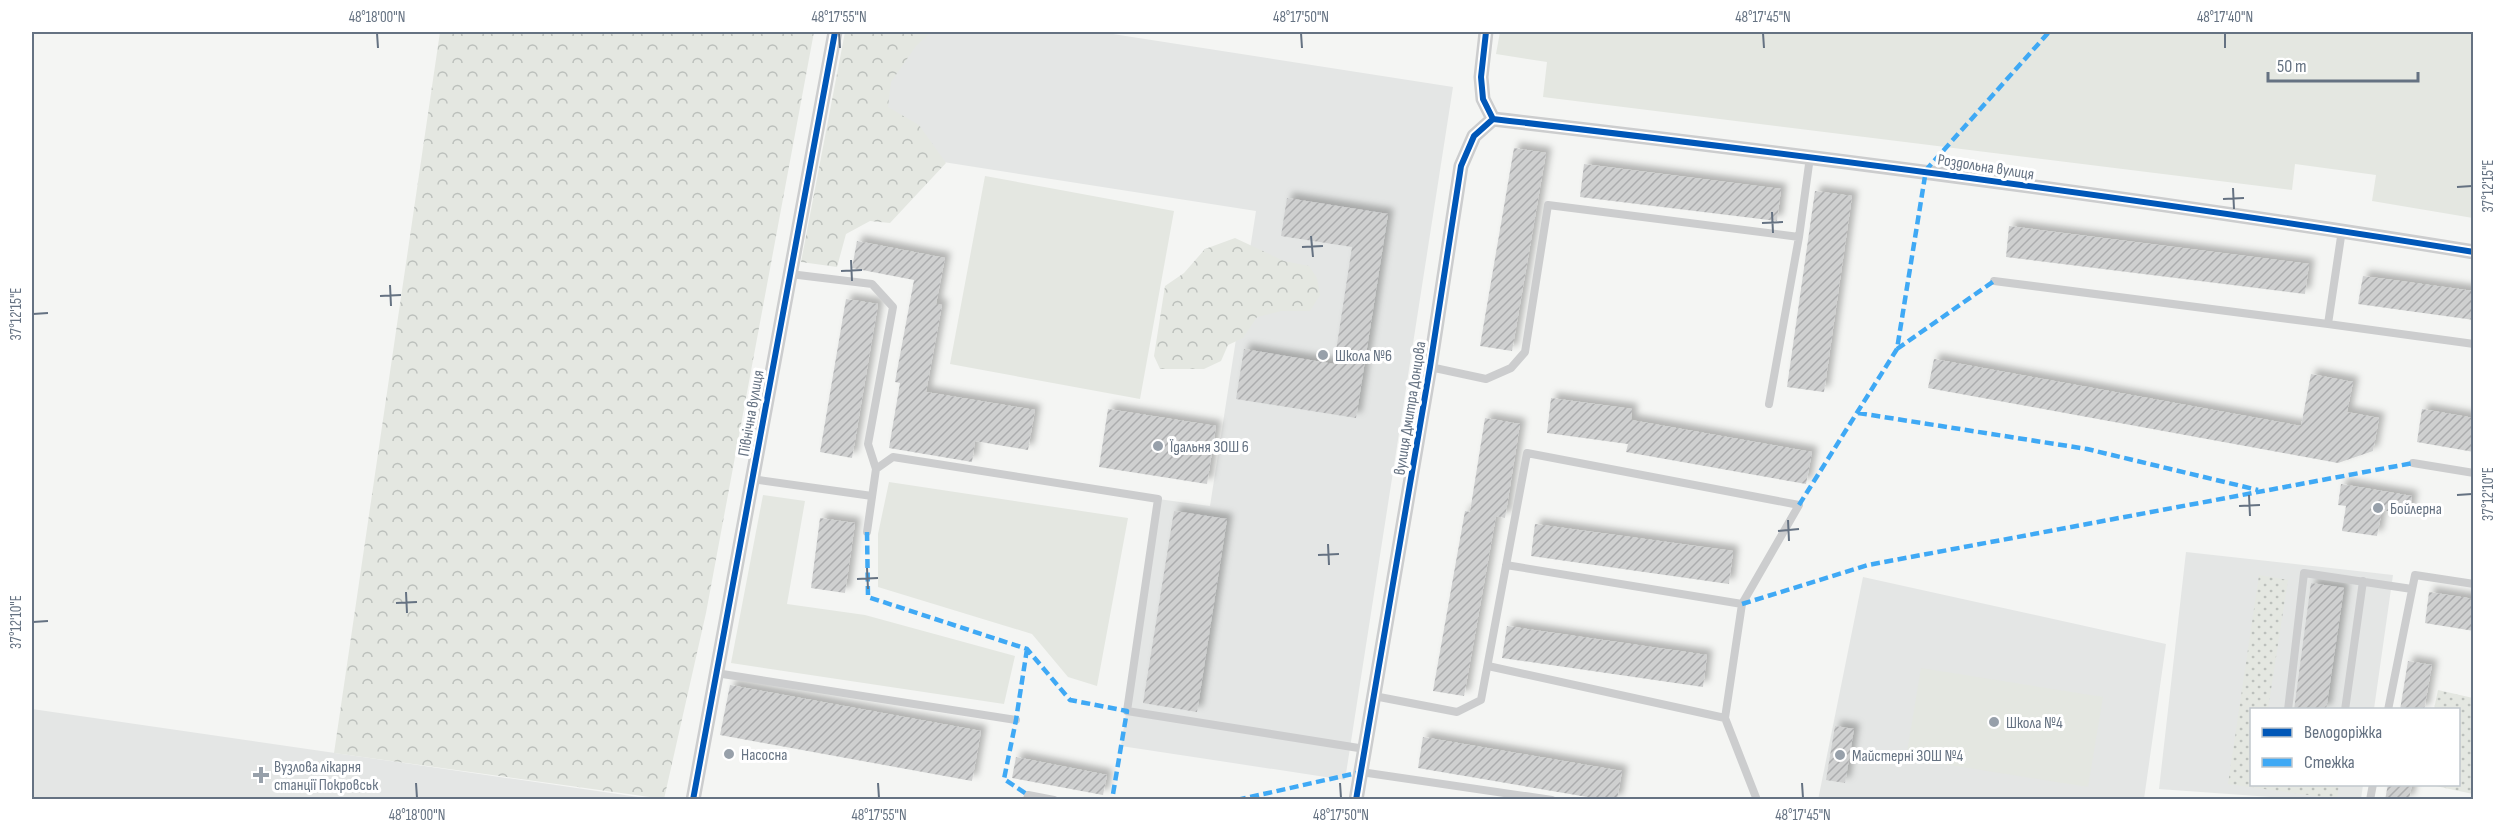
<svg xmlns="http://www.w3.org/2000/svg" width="2505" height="831" font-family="'Sofia Sans Condensed',sans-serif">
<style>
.built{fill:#e4e6e5}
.green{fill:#e4e7e1}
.forest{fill:url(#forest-crowns)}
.park{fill:url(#park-dots)}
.building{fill:url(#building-hatch);filter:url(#shadow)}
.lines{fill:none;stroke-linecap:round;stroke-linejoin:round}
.lane{stroke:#cccdce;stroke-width:8}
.street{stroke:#cccdce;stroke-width:15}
.quiet{stroke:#3fa9f5;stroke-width:4.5;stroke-dasharray:9 4.5;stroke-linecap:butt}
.cycleway-casing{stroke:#fff;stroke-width:10}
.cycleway{stroke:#0057b8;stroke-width:6}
.ticks{fill:none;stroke:#657282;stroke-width:2}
.poi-dot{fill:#97a0aa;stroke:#fff;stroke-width:2}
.labels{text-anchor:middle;stroke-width:6;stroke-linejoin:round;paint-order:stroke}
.street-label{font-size:16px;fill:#657282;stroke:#fff}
.poi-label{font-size:16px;fill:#657282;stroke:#fff;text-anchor:start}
.neatline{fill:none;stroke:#657282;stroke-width:2}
.ticks-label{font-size:15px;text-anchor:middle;fill:#657282}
</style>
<defs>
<pattern id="forest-crowns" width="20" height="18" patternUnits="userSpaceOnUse" patternTransform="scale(1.5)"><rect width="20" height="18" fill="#e4e7e1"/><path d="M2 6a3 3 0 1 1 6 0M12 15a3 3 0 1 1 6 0" fill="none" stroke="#bcc0bc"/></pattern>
<pattern id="park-dots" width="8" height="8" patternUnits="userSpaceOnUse" patternTransform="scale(1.5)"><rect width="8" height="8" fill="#e4e7e1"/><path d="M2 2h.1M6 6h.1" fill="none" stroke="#bcc0bc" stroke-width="1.8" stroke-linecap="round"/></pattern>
<pattern id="building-hatch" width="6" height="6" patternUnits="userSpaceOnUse" patternTransform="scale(1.5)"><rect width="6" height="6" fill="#cfd0d0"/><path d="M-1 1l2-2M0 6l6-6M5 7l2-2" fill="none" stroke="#acadae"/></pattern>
<filter id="shadow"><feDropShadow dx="5.5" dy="-5.5" stdDeviation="3" flood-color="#0004"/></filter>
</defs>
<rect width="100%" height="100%" fill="#f4f5f3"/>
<path class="built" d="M872,32H1100L1453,87L1345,780L1121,746L1158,499L1210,506L1256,211L854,148Z
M2186,552L2393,575L2374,709L2252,710V784L2363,785L2361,799H2299L2159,789Z
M1863,577L2166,644L2144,799L1818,800Z
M32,709L645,798L32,800Z"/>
<path class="green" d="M1500,32H2473V218L2372,201L2376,175L2295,164L2292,190L1543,97L1547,62L1496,54Z
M985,176L1174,211L1140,399L950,364Z
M889,482L1128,518L1097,686L1068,677L1032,634L878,587V534Z
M763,495L805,501L787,604L865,615L1015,656L1004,704L731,663Z
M1921,668L2103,697L2088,787L1906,758Z"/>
<path class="forest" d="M440,32H814L706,613L664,799L334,753Z
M845,32H931L916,46L891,82L888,107L919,125L946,163L890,223L870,221L846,234L837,267L801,262Z
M1235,238L1284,261L1309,266L1317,278L1320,295L1310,311H1281L1257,317L1243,338L1228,345L1221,361L1204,369H1160L1154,356L1165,286L1184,273L1205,249Z"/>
<path class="park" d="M2259,575L2288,580L2268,709L2252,710V784L2339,785L2337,799L2228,784Z
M2438,690L2473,698V794L2431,785L2458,784V710L2434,709Z"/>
<path class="building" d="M1514,148L1546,153L1512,351L1480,346Z
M1584,164L1781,189L1777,221L1580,197Z
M1815,191L1852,196L1824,392L1787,387Z
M1287,198L1388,214L1356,418L1236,399L1244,349L1334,364L1352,247L1281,236Z
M2009,226L2309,264L2305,294L2006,257Z
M857,241L945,258L936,304L942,305L926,392L1035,410L1028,450L975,441L972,462L889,448L900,383L895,382L914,280L852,268Z
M2363,276L2474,291V320L2358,304Z
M846,299L878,304L852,458L820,452Z
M1934,359L2301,426L2311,374L2353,382L2347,412L2379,418L2373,451L2338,463L1928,388Z
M1551,398L1632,409L1631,420L1812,452L1806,484L1626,452L1628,444L1547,433Z
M1108,409L1216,426L1207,484L1099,467Z
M2422,409L2474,418V452L2417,442Z
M1485,418L1520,424L1505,518L1496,516L1464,696L1433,691L1465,511L1470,512Z
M2341,484L2412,496L2409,515L2382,510L2377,536L2342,531L2346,506L2338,505Z
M1174,511L1227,519L1197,712L1143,703Z
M820,518L855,523L845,593L811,588Z
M1535,524L1733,551L1729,584L1531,556Z
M2311,583L2344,588L2326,710H2294Z
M2429,592L2474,599V631L2425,623Z
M1507,626L1707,655L1703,687L1502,658Z
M2408,661L2432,665L2424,710H2400Z
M730,685L981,731L972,781L720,735Z
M1835,726L1854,729L1845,783L1826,780Z
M1423,737L1622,771L1617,800H1605L1418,768Z
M1016,757L1107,775L1103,795L1012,778Z
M2388,784H2412L2409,800H2385Z"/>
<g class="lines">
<path class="lane" d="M790,274L872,284L893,307L868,444L876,469L867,532
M1994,281L2328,324L2342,230
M2328,324L2474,344
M1430,367L1486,379L1511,368L1525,352L1548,205L1799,237L1810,157
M1769,404L1799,237
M2413,463L2474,473
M876,469L893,457L1158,499L1127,711L1365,749
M752,479L872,496
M1506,565L1742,604
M1488,666L1725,718
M716,673L1016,720
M1374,696L1457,712L1481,700L1527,453L1799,505L1742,604L1725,718L1757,800
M2288,710L2304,573L2412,589
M2345,710L2363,581
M2388,710L2415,575L2474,584
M1361,772L1552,800
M1027,800L1028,795L1054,800
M2370,800L2373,784"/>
<path class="street" d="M1493,119C1821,157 2148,199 2474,252
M693,800L835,32
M1356,800L1430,367L1461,166L1474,136L1493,119L1483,99L1481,77L1486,32"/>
<path class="quiet" d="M1897,349L1994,281
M1858,413L2087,449L2258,490
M1799,505L1897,349L1926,170L2049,32
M867,532L868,597L1027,649L1070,700L1127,711L1112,800
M1742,604L1868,565L2413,463
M1027,649L1016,720L1004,779L1028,795
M1237,800L1361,772"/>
<defs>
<path id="cycleway" d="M1493,119C1821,157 2148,199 2474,252
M693,800L835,32
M1356,800L1430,367L1461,166L1474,136L1493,119L1483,99L1481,77L1486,32"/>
</defs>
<use href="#cycleway" class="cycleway-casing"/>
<use href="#cycleway" class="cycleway"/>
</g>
<path class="ticks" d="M377,33L378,48M839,33L840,48M1301,33L1302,48M1763,33L1764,48M2225,33V48M2457,187L2472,186M2233,188L2234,209M2223,199L2244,198M1772,212L1773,233M1762,223L1783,222M1311,236L1313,257M1302,247L1323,246M851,260L852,281M841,271L862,270M390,285L391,306M380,296L401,295M33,314L48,313M2249,495L2250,516M2457,495L2472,494M2239,506L2260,505M1788,520L1789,541M1778,531L1799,529M1328,544L1329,565M1318,555L1339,554M867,568L868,589M857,579L878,578M406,592L407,613M396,603L417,602M33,622L48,621M416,783L417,798M878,783L879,798M1340,783L1341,798M1802,783L1803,798"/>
<g class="poi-dot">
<circle cx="1323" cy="355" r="6"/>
<circle cx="1158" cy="446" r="6"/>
<circle cx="2378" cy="508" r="6"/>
<circle cx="1994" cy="722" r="6"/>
<circle cx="729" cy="754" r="6"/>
<circle cx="1840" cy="755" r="6"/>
<path d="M258 766h6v6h6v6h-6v6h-6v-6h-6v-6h6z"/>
</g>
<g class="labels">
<g class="street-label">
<text transform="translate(1986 166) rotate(9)" y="6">Роздольна вулиця</text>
<text transform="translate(1409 408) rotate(-81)" y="6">вулиця Дмитра Донцова</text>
<text transform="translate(750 413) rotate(-80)" y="6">Північна вулиця</text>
</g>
<g class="poi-label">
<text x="1335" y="361">Школа №6</text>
<text x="1170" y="452">Їдальня ЗОШ 6</text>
<text x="2390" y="514">Бойлерна</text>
<text x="2006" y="728">Школа №4</text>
<text x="741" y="760">Насосна</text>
<text x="1852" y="761">Майстерні ЗОШ №4</text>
<text x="274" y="772">Вузлова лікарня<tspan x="274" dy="18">станції Покровськ</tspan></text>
</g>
</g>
<rect width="2505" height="831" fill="none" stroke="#ffffff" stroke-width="66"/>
<rect x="2250" y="708" width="210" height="78" fill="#ffffff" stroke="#c1c7cd" stroke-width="1.5"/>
<rect x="2262" y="728" width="30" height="9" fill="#0057b8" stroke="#c1c7cd" stroke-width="1.5"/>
<text x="2304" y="738" font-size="18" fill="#657282">Велодоріжка</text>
<rect x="2262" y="758" width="30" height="9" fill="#3fa9f5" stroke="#c1c7cd" stroke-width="1.5"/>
<text x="2304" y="768" font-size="18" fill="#657282">Стежка</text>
<path d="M2268 72v9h150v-9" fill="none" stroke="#657282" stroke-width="3"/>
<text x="2277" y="72" font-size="18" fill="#657282" stroke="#ffffff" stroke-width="4.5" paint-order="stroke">50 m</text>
<rect x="33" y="33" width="2439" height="765" class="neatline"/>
<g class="ticks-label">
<text x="377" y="22">48°18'00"N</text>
<text x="839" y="22">48°17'55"N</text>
<text x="1301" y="22">48°17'50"N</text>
<text x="1763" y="22">48°17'45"N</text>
<text x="2225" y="22">48°17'40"N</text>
<text transform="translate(2488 186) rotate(-90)" y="5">37°12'15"E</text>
<text transform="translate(16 314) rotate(-90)" y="5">37°12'15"E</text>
<text transform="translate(2488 494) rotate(-90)" y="5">37°12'10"E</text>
<text transform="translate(16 622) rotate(-90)" y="5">37°12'10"E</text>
<text x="417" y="820">48°18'00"N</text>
<text x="879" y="820">48°17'55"N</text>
<text x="1341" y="820">48°17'50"N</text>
<text x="1803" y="820">48°17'45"N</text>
</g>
</svg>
